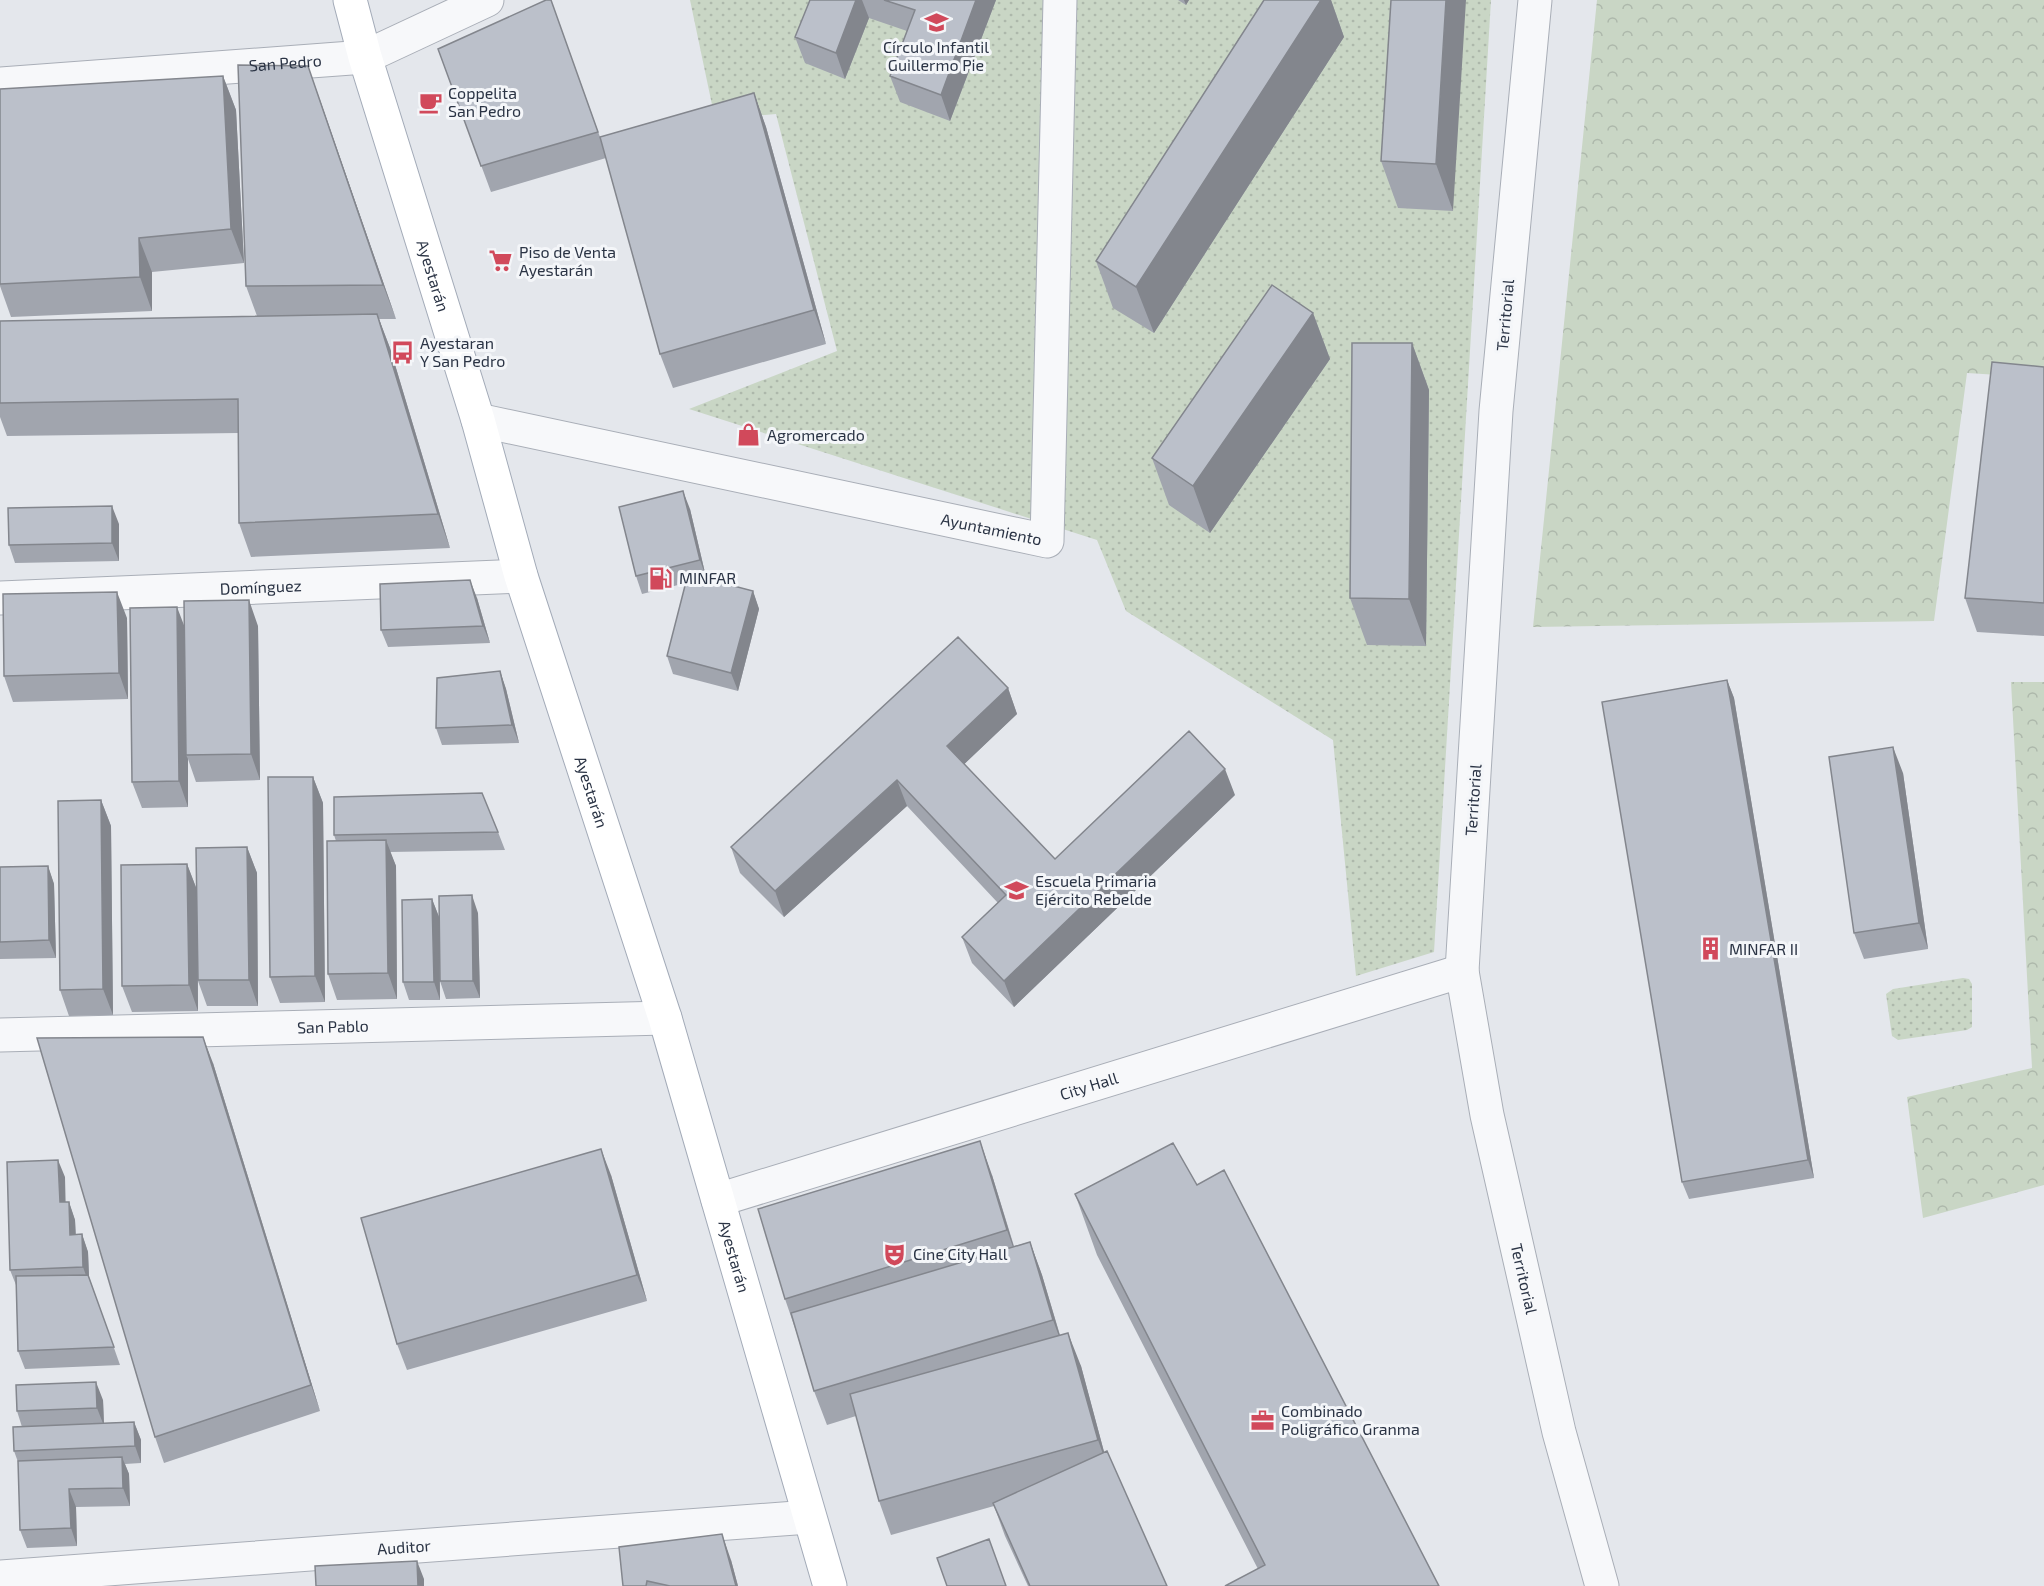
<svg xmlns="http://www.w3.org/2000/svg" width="2044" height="1586" font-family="'Exo 2',sans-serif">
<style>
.grass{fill:url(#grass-dots)}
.forest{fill:url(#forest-crowns)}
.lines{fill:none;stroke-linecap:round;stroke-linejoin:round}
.minor-casing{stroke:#a9aeb7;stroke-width:35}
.major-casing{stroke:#a3abb8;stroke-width:35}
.minor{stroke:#f7f8fa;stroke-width:33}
.major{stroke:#fff;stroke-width:33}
.wall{fill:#a1a5ae}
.shaded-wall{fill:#83868d}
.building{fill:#bbc0ca;stroke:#83868d;stroke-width:1.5}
.labels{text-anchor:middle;stroke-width:6;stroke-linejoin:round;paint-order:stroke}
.poi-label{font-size:16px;fill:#2b3445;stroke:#f4f6f9;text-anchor:start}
.street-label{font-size:16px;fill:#2b3445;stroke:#f4f6f9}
</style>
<defs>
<pattern id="grass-dots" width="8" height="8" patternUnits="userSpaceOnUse" patternTransform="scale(1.5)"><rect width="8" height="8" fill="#c9d6c5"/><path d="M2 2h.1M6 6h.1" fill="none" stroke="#adb8ab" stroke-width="1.8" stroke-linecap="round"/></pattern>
<pattern id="forest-crowns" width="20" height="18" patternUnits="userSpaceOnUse" patternTransform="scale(1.5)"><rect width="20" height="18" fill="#c9d6c5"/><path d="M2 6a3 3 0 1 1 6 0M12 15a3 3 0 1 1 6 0" fill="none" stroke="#adb8ab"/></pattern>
</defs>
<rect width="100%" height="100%" fill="#e4e7ec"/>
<path class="grass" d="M690,0H1491L1434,952L1356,976L1333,740L1126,611L1097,540L689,409L837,351L776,114L715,119Z
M1963,978L1969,979L1972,984V1027L1967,1030L1898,1040L1892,1036L1886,994L1893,989Z"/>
<path class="forest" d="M1597,0H2044V378L1967,373L1934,621L1533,627Z
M2011,682H2044V1185L1923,1218L1907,1097L2032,1068Z"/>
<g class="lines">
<defs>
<g id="minor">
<path id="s1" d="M1535,0L1496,411L1462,971L1487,1115L1535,1326L1559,1432L1602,1586"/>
<path id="s2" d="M0,84L365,57L487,0"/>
<path id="s3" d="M478,420L1047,541L1060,0"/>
<path id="s4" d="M0,598L521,576"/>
<path id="s5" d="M0,1035L665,1018"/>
<path id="s6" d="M718,1200L1462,971"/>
<path id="s7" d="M0,1577L809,1517"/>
</g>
<g id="major">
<path id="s8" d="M350,0L365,57L478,420L521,576L665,1018L830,1586"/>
</g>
</defs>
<use href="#minor" class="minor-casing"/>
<use href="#major" class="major-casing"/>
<use href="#minor" class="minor"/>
<use href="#major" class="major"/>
</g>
<path class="wall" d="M551,0L600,137L754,93L766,127L826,344L673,388L660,354L606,158L491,192L438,49Z
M810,0H996L950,121L900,102L890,76L907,31L869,18L845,79L805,63L795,37Z
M1178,0H1189L1186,5Z
M1264,0H1331L1344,37L1154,333L1113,308L1096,261Z
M1391,0L1453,211L1398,208L1381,161Z
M223,76L236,110L244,263L152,272V311L11,317L0,286V89Z
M320,100L396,319H379L390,348L450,548L251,557L239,523L238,433L7,436L0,417V403L257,316L246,286Z
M1313,313L1330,359L1210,533L1169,505L1152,458Z
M1412,343L1429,390L1426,646L1367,645L1350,598Z
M2044,367V636L1977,632L1965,598Z
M690,509L706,577L704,578L753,591L759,609L738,691L673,674L667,656L686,583L642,594L636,576Z
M119,524V561L15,563L9,545Z
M477,598L490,643L388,647L381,630Z
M127,618L128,699L13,702L4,676Z
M258,626L260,780L196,782L188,759V807L142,808L132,782L185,628Z
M500,671L506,689L519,743L442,745L436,728Z
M1727,680L1734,698L1814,1178L1689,1199L1682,1182Z
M1008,688L1017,714L964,764L1055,859L1235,795L1014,1007L972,963L962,937L998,903L907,806L784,917L740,873L731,847Z
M1903,773L1928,949L1864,959L1854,933Z
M313,777L323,803L325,1002L280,1003L270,977Z
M101,800L111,826L113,1015L69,1016L60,990Z
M498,832L505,850L390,852L396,866L397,999L337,1000L328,974L336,841L334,835Z
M247,847L257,873L258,1006H207L198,981V1011L132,1012L122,986L187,864L197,890Z
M48,866L54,884L56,958L0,959V867Z
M432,899L439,917L440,1000H409L403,982Z
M478,913L480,998L446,999L440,981Z
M213,1063L320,1411L164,1463L155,1437Z
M611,1175L647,1301L407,1370L397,1344Z
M992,1175L1014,1246L1030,1242L1042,1275L1060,1335L1081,1366L1104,1452L1167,1586H1028L1005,1536L994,1506L891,1535L879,1501L856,1416L827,1425L814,1391L796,1331L785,1299Z
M65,1177V1202H69L75,1220L76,1234H82L88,1252L89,1277L120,1365L25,1369L18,1351L16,1285L10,1270Z
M1197,1185L1439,1586L1258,1569L1097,1255L1075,1194Z
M103,1400L104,1423L134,1422L141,1440V1463L125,1464L129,1474L130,1506L76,1507L77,1546L27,1548L20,1530L18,1462L14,1451L22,1427L17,1411Z
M731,1560L738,1586H623Z"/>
<path class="shaded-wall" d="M856,0H862L869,18L845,79L836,53Z
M976,0H996L950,121L941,95Z
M1184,0H1189L1186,5Z
M1321,0H1331L1344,37L1154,333L1136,287Z
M1446,0H1466L1453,211L1436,164Z
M308,66L320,100L396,319L383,285Z
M223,76L236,110L244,263L231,229Z
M754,93L766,127L826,344L814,310Z
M139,238L152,272V311L140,277Z
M1313,313L1330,359L1210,533L1193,486Z
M377,314L390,348L450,548L438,514Z
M1412,343L1429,390L1426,646L1409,599Z
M683,491L690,509L706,577L700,560Z
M112,506L119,524V561L112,543Z
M470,580L477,598L490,643L483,626Z
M753,591L759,609L738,691L731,673Z
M117,592L127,618L128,699L119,673Z
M249,600L258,626L260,780L251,754Z
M177,607L187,633L186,755L188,759V807L179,781Z
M500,671L506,689L519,743L512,725Z
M1727,680L1734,698L1814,1178L1808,1160Z
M1008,688L1017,714L956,772L947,746Z
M1893,747L1903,773L1928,949L1919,923Z
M1225,769L1235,795L1014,1007L1004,981Z
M313,777L323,803L325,1002L315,976Z
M897,780L907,806L784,917L775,891Z
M101,800L111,826L113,1015L103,989Z
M386,840L396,866L397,999L388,973Z
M247,847L257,873L258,1006L249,980Z
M187,864L197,890L198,1011L189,985Z
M48,866L54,884L56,958L49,940Z
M472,895L478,913L480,998L473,981Z
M432,899L439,917L440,1000L434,982Z
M203,1037L213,1063L320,1411L311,1385Z
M980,1141L992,1175L1019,1264L1007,1230Z
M601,1149L611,1175L647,1301L637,1275Z
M58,1160L65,1177L66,1219L60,1202Z
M69,1202L75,1220L76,1252L70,1235Z
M82,1234L88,1252L89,1277L120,1365L89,1277V1284L83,1267Z
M1030,1242L1042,1275L1065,1353L1053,1320Z
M1068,1333L1081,1366L1110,1474L1098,1440Z
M96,1382L103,1400L104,1426L97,1408Z
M134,1422L141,1440V1463L135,1446Z
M122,1457L129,1474L130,1506L123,1488Z
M69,1489L76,1507L77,1546L71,1528Z
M722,1534L731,1560L738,1586H736Z
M417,1561L424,1579V1586H418Z"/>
<path class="building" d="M546,0H551L598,132L481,166L438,49Z
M810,0H856L836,53L795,37Z
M884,0H976L941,95L890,76L915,10Z
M1264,0H1321L1136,287L1096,261Z
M1391,0H1446L1436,164L1381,161Z
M238,65L308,66L383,285L246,286Z
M223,76L231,229L139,238L140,277L0,284V89Z
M754,93L814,310L660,354L600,137Z
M1272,285L1313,313L1193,486L1152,458Z
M377,314L438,514L239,523L238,399L0,403V321Z
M1352,343H1412L1409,599L1350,598Z
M1992,362L2044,367V603L1965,598Z
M683,491L700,560L636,576L619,507Z
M112,506V543L9,545L8,508Z
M688,574L753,591L731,673L667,656Z
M470,580L483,626L381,630L380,584Z
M117,592L119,673L4,676L3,594Z
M249,600L251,754L186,755L184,601Z
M177,607L179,781L132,782L130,608Z
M958,637L1008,688L947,746L1055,859L1189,731L1225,769L1004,981L962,937L1006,895L897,780L775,891L731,847Z
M500,671L512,725L436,728L437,678Z
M1727,680L1808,1160L1682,1182L1602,702Z
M1893,747L1919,923L1854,933L1829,757Z
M268,777H313L315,976L270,977Z
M482,793L498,832L334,835V797Z
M101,800L103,989L60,990L58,801Z
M386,840L388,973L328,974L327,841Z
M247,847L249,980H198L196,848Z
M187,864L189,985L122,986L121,865Z
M48,866L49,940L0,942V867Z
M472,895L473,981H440L439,896Z
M432,899L434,982H403L402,900Z
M203,1037L311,1385L155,1437L37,1038Z
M980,1141L1007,1230L785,1299L758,1209Z
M1173,1143L1197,1185L1224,1170L1439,1586H1225L1265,1565L1075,1194Z
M601,1149L637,1275L397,1344L361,1218Z
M58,1160L60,1202H69L70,1235L82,1234L83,1267L10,1270L7,1162Z
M1030,1242L1053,1320L814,1391L791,1313Z
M88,1275L114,1347L18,1351L16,1276Z
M1068,1333L1098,1440L879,1501L850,1394Z
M96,1382L97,1408L17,1411L16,1385Z
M134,1422L135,1446L14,1451L13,1427Z
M1107,1451L1167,1586H1030L993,1503Z
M122,1457L123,1488L69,1489L71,1528L20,1530L18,1461Z
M722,1534L736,1586H670L647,1581L646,1586H623L619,1547Z
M989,1539L1006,1586H947L937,1558Z
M417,1561L418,1586H316L315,1566Z"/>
<defs>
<symbol id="school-bare" viewBox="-9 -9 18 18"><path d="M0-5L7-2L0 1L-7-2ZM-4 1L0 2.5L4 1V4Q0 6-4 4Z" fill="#d1495b" stroke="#f4f6f9" stroke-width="2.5" paint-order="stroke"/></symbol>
<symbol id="cafe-bare" viewBox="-9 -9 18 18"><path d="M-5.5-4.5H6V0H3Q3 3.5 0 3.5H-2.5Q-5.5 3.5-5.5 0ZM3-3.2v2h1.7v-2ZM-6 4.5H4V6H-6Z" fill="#d1495b" stroke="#f4f6f9" stroke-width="2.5" paint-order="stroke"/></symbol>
<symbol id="supermarket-bare" viewBox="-9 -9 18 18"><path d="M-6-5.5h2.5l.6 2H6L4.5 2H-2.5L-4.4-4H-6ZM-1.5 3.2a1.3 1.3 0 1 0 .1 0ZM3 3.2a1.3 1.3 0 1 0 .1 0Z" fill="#d1495b" stroke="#f4f6f9" stroke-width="2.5" paint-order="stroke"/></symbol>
<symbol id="bus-bare" viewBox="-9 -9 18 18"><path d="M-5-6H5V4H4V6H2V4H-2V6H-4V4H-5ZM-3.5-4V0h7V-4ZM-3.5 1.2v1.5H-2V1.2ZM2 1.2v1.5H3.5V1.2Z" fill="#d1495b" stroke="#f4f6f9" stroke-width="2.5" paint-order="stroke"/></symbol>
<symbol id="shop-bare" viewBox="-9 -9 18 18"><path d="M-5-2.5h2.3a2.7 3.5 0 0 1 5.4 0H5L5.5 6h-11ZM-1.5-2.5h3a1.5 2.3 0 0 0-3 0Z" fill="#d1495b" stroke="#f4f6f9" stroke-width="2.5" paint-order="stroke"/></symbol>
<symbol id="fuel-bare" viewBox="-9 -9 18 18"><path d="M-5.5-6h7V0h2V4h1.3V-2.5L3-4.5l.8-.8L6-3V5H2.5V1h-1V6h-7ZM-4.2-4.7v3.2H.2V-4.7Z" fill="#d1495b" stroke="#f4f6f9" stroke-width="2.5" paint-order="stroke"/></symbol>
<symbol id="building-bare" viewBox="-9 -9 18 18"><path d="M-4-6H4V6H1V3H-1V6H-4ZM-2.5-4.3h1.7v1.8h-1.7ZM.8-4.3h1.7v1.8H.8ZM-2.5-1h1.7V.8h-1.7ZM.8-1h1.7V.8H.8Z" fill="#d1495b" stroke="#f4f6f9" stroke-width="2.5" paint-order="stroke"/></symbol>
<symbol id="theatre-bare" viewBox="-9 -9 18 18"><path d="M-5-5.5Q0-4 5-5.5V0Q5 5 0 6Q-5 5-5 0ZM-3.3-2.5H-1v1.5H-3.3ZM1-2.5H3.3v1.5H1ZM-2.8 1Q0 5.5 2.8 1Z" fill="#d1495b" stroke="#f4f6f9" stroke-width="2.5" paint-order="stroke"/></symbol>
<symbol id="office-bare" viewBox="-9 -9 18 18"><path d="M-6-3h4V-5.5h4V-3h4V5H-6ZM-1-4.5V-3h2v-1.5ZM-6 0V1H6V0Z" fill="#d1495b" stroke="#f4f6f9" stroke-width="2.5" paint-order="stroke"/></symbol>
</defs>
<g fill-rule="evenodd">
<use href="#school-bare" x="920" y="6" width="33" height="33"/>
<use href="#cafe-bare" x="414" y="86" width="33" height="33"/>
<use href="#supermarket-bare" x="484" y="244" width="33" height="33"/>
<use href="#bus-bare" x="386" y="336" width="33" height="33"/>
<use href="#shop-bare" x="732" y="418" width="33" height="33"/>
<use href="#fuel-bare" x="644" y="562" width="33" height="33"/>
<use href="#school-bare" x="1000" y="874" width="33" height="33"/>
<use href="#building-bare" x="1694" y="932" width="33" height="33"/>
<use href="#theatre-bare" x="878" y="1238" width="33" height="33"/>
<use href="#office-bare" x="1246" y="1404" width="33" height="33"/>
</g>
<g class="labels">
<g class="poi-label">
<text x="936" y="53" text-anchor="middle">Círculo Infantil<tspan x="936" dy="18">Guillermo Pie</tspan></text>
<text x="448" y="99">Coppelita<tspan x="448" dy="18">San Pedro</tspan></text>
<text x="519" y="258">Piso de Venta<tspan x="519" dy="18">Ayestarán</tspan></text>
<text x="420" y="349">Ayestaran<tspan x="420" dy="18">Y San Pedro</tspan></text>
<text x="767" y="441">Agromercado</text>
<text x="679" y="584">MINFAR</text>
<text x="1035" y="887">Escuela Primaria<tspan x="1035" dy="18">Ejército Rebelde</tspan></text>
<text x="1729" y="955">MINFAR II</text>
<text x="913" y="1260">Cine City Hall</text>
<text x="1281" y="1417">Combinado<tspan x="1281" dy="18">Poligráfico Granma</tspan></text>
</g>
<g class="street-label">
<text dy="6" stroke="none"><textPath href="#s2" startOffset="286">San Pedro</textPath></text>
<text dy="6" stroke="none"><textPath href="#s8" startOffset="288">Ayestarán</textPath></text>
<text transform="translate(1505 315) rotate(-85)" y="6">Territorial</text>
<text dy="6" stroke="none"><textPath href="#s3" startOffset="525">Ayuntamiento</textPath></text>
<text dy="6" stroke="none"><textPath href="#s4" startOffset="261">Domínguez</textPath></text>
<text dy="6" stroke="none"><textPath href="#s8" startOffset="828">Ayestarán</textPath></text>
<text transform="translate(1473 800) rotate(-86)" y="6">Territorial</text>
<text dy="6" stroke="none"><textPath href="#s5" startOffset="333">San Pablo</textPath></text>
<text dy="6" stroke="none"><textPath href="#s6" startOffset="388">City Hall</textPath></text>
<text dy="6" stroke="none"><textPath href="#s8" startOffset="1314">Ayestarán</textPath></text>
<text dy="6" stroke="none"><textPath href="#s1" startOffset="1288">Territorial</textPath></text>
<text dy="6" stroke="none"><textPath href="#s7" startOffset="405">Auditor</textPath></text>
</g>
</g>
</svg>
